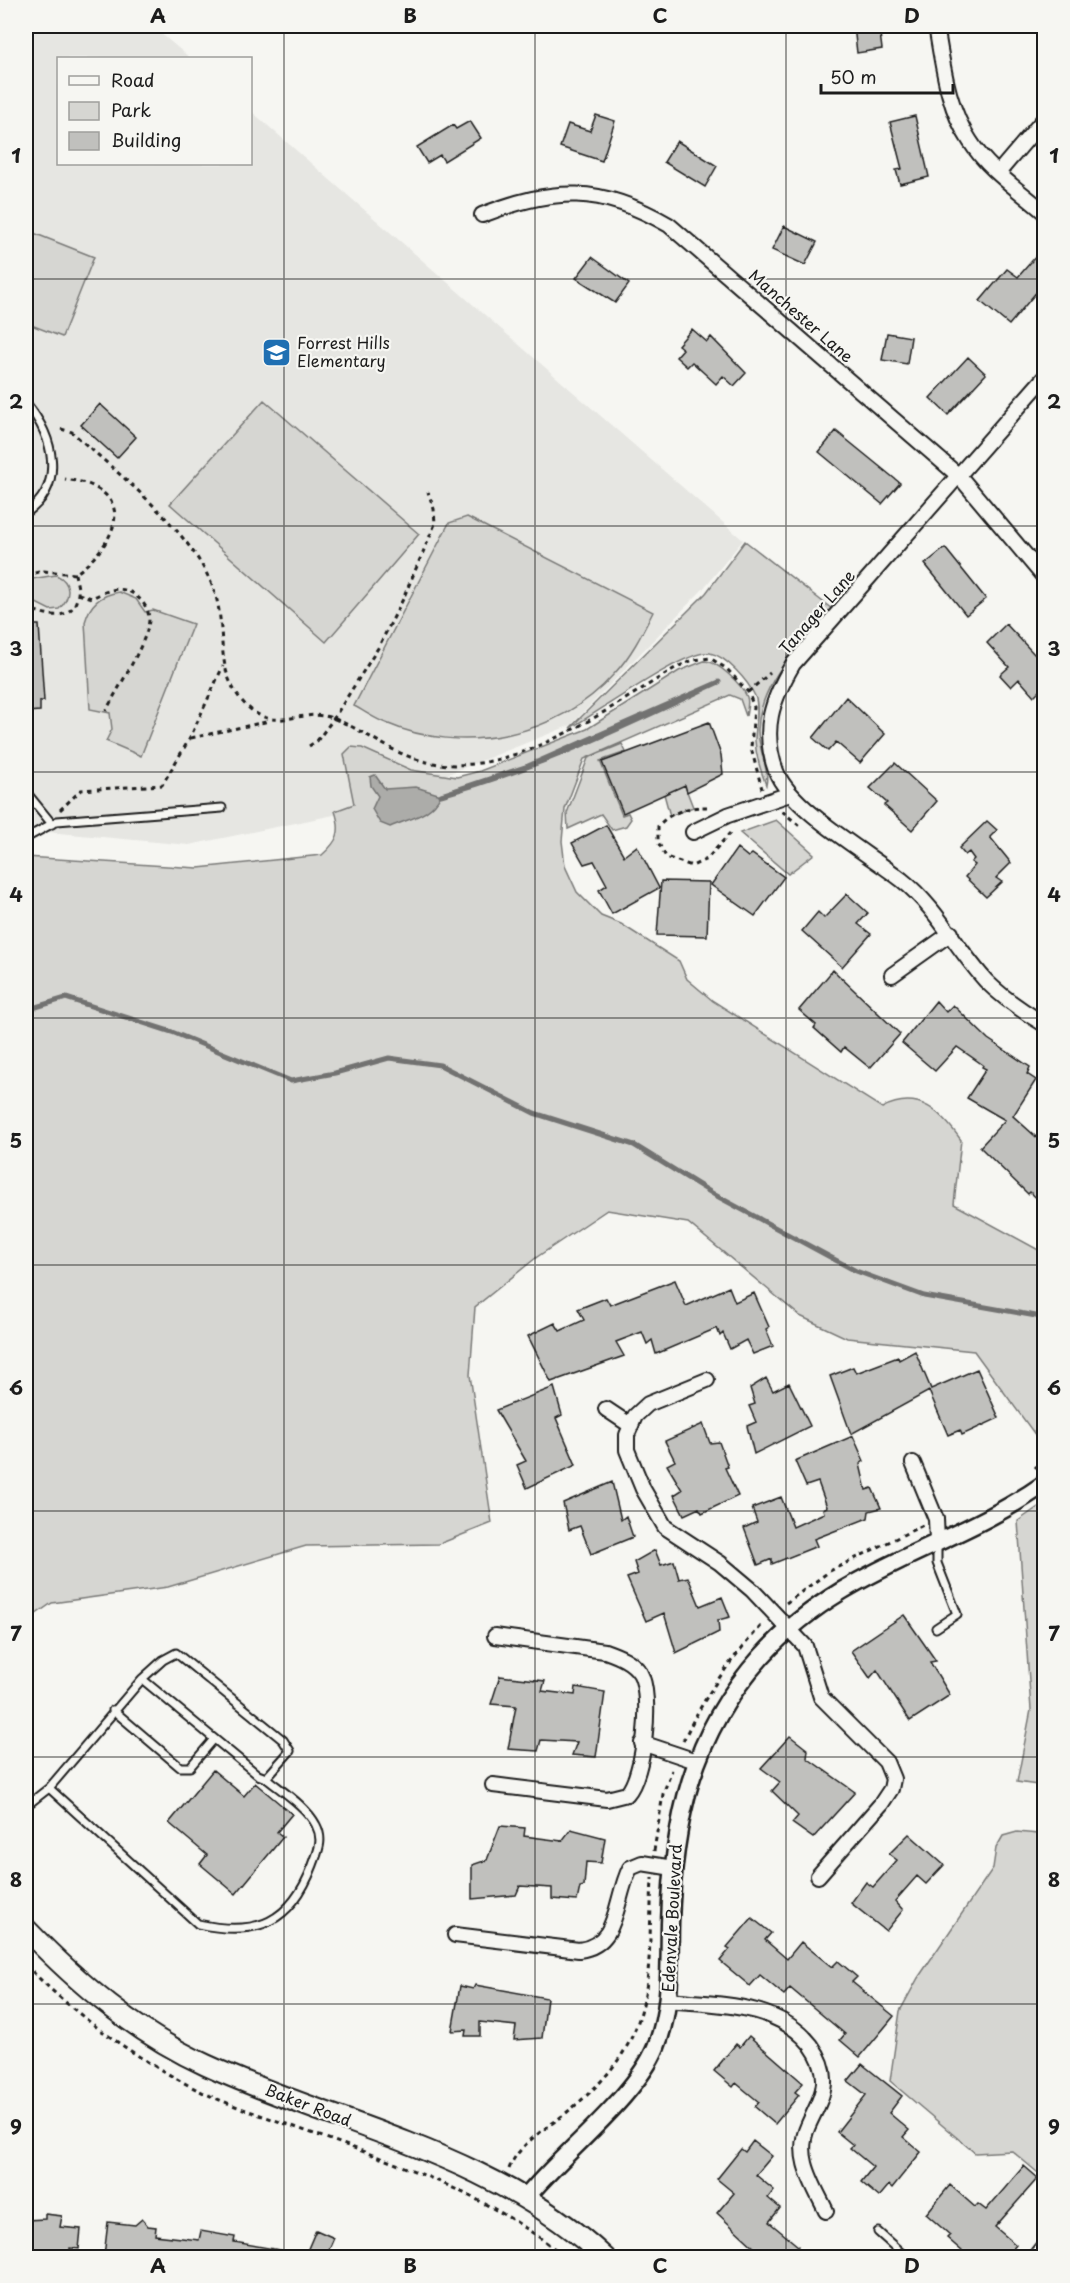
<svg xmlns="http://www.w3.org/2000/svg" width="1070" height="2283" font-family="'Playpen Sans',sans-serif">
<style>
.built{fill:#e6e6e2}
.green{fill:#d6d6d2;stroke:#797977;stroke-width:1.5}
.water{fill:#acaca9;stroke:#727271;stroke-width:1.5}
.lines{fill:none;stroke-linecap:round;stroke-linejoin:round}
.stream{stroke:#727271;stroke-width:5}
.building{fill:#c0c0bd;stroke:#1c1c1c;stroke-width:1.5}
.service-casing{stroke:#1c1c1c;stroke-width:11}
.minor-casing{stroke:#1c1c1c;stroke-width:18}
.tertiary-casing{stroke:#1c1c1c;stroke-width:21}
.secondary-casing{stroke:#1c1c1c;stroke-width:24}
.path{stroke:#1c1c1c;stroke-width:3;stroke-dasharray:4.5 4.5;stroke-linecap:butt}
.service{stroke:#f6f6f2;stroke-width:7}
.minor{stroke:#f6f6f2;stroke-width:14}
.tertiary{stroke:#f6f6f2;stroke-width:16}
.secondary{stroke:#f6f6f2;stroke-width:20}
.grid{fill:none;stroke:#1c1c1c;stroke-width:1.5;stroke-opacity:0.55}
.labels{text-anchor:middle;stroke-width:4.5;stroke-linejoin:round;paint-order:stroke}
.street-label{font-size:16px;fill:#1c1c1c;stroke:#f6f6f2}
.poi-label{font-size:16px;fill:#1c1c1c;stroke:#f6f6f2;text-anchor:start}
.neatline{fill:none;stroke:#1c1c1c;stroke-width:2}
.grid-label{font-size:20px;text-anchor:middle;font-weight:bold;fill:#1c1c1c}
</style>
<rect width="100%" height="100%" fill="#f6f6f2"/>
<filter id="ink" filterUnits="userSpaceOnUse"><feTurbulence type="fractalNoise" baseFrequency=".0167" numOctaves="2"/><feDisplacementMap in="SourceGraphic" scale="12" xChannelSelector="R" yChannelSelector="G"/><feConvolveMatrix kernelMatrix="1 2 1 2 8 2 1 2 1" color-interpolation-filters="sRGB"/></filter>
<g filter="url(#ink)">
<path class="built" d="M26,26H152L190,58H58V164H250L251,111L743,540L703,589L571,725L358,810L189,845L26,830Z"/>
<path class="green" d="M26,230L94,257L62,337L26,323Z
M264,400L419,534L326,642L170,504Z
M467,517L653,612C642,634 631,656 614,674C559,737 462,756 386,723C375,719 364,711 354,706L449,523Z
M745,541L832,609C801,644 760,680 758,730C758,748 770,771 766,785C761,771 756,757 755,741C755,728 760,708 755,696C748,681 726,656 710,653C685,649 597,714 570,728L706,593Z
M56,575C72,582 71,598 59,609L50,610L26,598V580Z
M119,592L136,599L145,612L153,610L193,624L141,756L106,741L112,729L110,713L90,709L85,622C90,604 100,595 119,592Z
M704,661C718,661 742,685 747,697C749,703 747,710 746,716L740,699L730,695L584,759L565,809L562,841L565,866L577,892L601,916L621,924L679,961L687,979L713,1001L882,1108C919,1089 941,1112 961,1140L954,1204L1044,1253V1447L974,1351L847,1338L800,1316L688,1223L607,1210L537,1257L475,1307L470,1375L492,1523L439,1544L306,1546L168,1587L52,1603L26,1621V857L198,868L322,855C338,841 342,832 335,811L354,804L344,754L351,747L362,748L411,770L457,777L480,771L587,729L679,671Z
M622,744L626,752L600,761L622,815L628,813L631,819L626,826L612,830L601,814L568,829L567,813L588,758Z
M681,776L693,807L670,816L661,783Z
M776,820L814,854L788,874L740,833Z
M1044,1503V1786L1017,1782L1031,1710L1018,1521Z
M1044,1820V2178L1012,2151L975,2153L890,2081L900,2011L918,1978L993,1868L996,1848L1003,1836L1017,1832L1038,1834Z"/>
<path class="water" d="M375,775L385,789L416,787L441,795C431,816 410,818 390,827L380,823L372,809L378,796L371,786L370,777Z"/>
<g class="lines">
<path class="stream" d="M719,682C629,724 538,769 441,795L528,766Z
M26,1010L66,998L172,1032L291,1081L335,1073L389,1058L440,1065L534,1113L634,1145L715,1195L856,1271L924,1296L1036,1316L1044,1321"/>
</g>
<path class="building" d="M854,26H879L882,49L857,53Z
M596,115L615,121L602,161L560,147L568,124L590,131Z
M915,116L929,177L900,184L896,170L902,169L890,122Z
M470,121L481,138L444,161L440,155L427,163L417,147L453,125L456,129Z
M677,141L717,166L705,187L664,162Z
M784,226L817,242L805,265L772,250Z
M1037,255L1044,262V283L1009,325L980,301L1007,269L1018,277Z
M592,257L629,284L615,303L576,278Z
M692,329L707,342L711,337L746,373L734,386L723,376L716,384L692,362L687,367L676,357L683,349L678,345Z
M887,333L911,337L907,364L882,360Z
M968,357L986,374L948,415L930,398Z
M100,404L136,437L117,458L81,425Z
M836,431L900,483L882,504L819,452Z
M945,548L986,599L966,615L925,564Z
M1006,624L1035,655L1037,653L1044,661V686L1034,696L1019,679L1011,687L1000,675L1009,667L987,643Z
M26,625H39L44,701H40V711L26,712Z
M846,697L885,734L860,763L836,742L828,751L813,738Z
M709,722L721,755L723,774L687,792L685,785L623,813L602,762Z
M895,763L937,801L912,830L884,805L887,803L870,788Z
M987,821L997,830L990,837L1011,863L996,878L1002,882L986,897L965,877L975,865L971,862L974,859L969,852L965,855L959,848Z
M606,825L624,856L637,846L659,888L612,914L599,890L607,885L594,861L584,864L572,843Z
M737,848L748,857L752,854L784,877L755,916L711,885Z
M661,881L709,882L707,936L657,935Z
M847,894L868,913L858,924L871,934L842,967L802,931L818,912L824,918Z
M833,970L900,1034L870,1068L844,1047L841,1052L814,1028L816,1025L799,1010Z
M936,1001L946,1012L953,1005L988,1039L1030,1067L1027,1074L1036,1080L1013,1116L1044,1144V1205L1030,1192L1028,1194L980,1147L1005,1120L967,1098L986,1069L982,1067L983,1065L957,1047L935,1071L902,1043Z
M675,1280L686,1306L729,1287L735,1302L754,1293L769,1327L766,1329L773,1346L753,1354L746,1340L730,1349L723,1333L720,1336L717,1328L656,1354L652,1340L647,1344L642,1332L616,1342L624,1356L551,1382L528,1336L555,1323L560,1331L584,1320L578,1309L606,1298L610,1305Z
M915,1351L931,1389L977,1369L999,1418L962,1435L960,1430L948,1435L929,1391L851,1434L830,1376L853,1367L856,1373L898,1357L899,1360Z
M766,1378L773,1391L789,1383L810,1426L754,1454L747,1426L756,1422L749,1406L755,1404L750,1388Z
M554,1387L562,1415L556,1418L576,1465L527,1488L517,1465L526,1461L496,1410Z
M703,1424L710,1443L719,1442L728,1467L725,1468L738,1496L702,1513L699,1508L684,1515L674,1495L682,1490L667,1465L675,1461L665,1441Z
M853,1436L864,1461L860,1464L866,1490L872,1488L881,1508L869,1511L868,1518L814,1539L817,1546L772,1564V1559L758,1565L744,1528L757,1522L752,1508L781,1497L793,1527L824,1513L823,1509L827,1507L818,1482L806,1486L795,1461Z
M612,1482L621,1520L626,1516L633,1537L591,1554L580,1526L569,1530L563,1503Z
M655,1550L661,1565L674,1561L679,1579L688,1577L700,1606L722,1597L730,1617L718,1620L719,1632L676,1653L664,1613L646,1621L627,1578L638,1574L634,1562Z
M904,1615L936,1661L930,1662L950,1695L910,1721L877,1670L870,1678L851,1651Z
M500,1676L545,1681L542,1691L575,1695L576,1687L605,1692L596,1757L572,1755L577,1742L541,1740L538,1751L508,1749L516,1706L491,1704Z
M790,1736L808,1750L807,1758L855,1792L813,1838L792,1823L798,1816L772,1791L780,1782L761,1768Z
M213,1770L244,1796L255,1783L292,1814L277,1832L283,1837L236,1894L200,1864L207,1855L169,1823Z
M500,1826L525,1828L524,1836L562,1841L571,1829L605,1838L601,1863L586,1862L584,1886L580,1887L577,1901L552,1899V1888L520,1886L516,1895L472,1899V1865L487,1860Z
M909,1834L944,1865L926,1884L917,1876L895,1901L903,1910L886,1931L851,1903L866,1882L873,1887L897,1860L889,1854Z
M752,1918L771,1933L765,1940L787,1959L801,1942L832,1967L838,1961L857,1977L852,1982L894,2016L860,2057L840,2040L845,2034L790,1988L784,1995L760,1975L750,1986L720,1961L730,1949L727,1947Z
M475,1985L547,1998L542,2038L514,2040L516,2026L480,2022V2036H465L466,2030L452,2031L460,1986L473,1989Z
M749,2036L803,2083L795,2092L799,2095L775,2124L755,2107L759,2102L736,2083L733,2087L714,2071L736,2044L740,2047Z
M862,2064L902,2096L889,2113L909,2130L903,2137L921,2152L892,2188L889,2185L879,2197L861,2182L873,2167L850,2148L853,2145L837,2132L866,2095L848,2081Z
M753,2141L772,2156L756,2175L774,2190L768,2198L780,2208L769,2222L798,2246L789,2258H751L757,2250L717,2213L734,2193L717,2179L741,2149L745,2152Z
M1024,2166L1038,2178L995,2227L1016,2245L1005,2258H970L947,2238L950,2235L926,2214L950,2185L975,2207L978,2204L986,2210Z
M45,2214L62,2216L60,2227L81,2229L79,2249L70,2248V2252L26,2248V2220L45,2219Z
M142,2219L148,2226L156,2227L155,2235L199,2240L201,2231L235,2237L234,2242L280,2250L279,2258H210L173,2250L172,2258L104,2256L108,2222L135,2225Z
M316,2230L334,2238L325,2258H304Z"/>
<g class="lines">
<defs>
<path id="service" d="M26,403C54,437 66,485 26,513
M26,792L52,824
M26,838L57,821L222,808
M936,1628L957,1614L937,1563V1543
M113,1710L180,1767H190L214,1739
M49,1788L142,1679
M26,1806L49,1788L198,1924C257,1937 291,1923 313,1865C318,1851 324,1840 316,1825C307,1807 282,1791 266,1778L258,1775L142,1679L163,1660L176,1653L283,1740L290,1751L266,1778
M878,2232L907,2258
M1030,2258L1044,2240"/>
<path id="minor" d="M936,26C943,65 947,107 970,141C988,170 1019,190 1044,212
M998,173L1044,119
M482,215C554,187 600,185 669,225L960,477L1044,577
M1044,378L793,664C772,700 761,729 776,771C790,809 869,854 902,880C937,908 956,948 986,981C1003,998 1024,1012 1044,1024
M693,832L728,815L790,794
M892,975L951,933
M707,1380L648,1404L635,1416L627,1435V1450L643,1489L665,1527L720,1563L752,1590L805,1646L821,1697L886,1762L893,1779L891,1789L881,1804L818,1876
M606,1409L630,1425
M913,1463L936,1519L937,1541
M642,1743L696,1761
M493,1785L607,1799L627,1794C644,1776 653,1695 640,1673C632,1661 619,1656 605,1651L495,1636
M455,1935L579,1950C620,1945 614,1900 630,1868L642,1863L673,1868
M668,2000C717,2005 777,2002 811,2045C819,2056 825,2069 824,2083C823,2098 814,2112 808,2126C794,2156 813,2184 826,2211"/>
<path id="tertiary" d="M526,2198C562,2153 635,2098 656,2047C672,2008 669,1965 670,1924C673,1823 691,1734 762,1656C845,1564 949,1551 1044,1484"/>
<path id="secondary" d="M26,1929C79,1984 136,2033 206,2065C341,2127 493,2153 605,2258"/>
</defs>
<use href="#service" class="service-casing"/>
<use href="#minor" class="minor-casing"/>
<use href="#tertiary" class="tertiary-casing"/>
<use href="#secondary" class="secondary-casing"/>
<path class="path" d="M61,429L72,432C119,475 187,526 212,585C229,626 212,665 242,701C274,738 299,705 335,719C363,730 387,750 416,759C503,787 607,709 677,667L693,660L710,658L727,669L748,692L754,707L751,748L762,789
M26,575L44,571L75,574C100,557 138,511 96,488C87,482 76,481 65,479
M78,594L92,598C106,591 120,584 135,595C143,601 148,608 149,618C150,638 116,691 106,711
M26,607C43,615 73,625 78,594C79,589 76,580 75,574
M748,692L770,673
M191,738L270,721
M309,746L317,741L334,718L378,648L403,599L435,524L434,509L428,492
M707,807C689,806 669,813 658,826V842L666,857L692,866L707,859L730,833
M60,810L81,790L162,785L190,738L223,666
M782,811L802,828
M1035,1468L1044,1459
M786,1603L830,1571L923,1525
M683,1741C704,1697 729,1660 763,1624
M654,1851L663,1794L672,1770
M26,1965C72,2013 131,2055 190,2086C222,2103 258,2114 292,2126C389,2161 486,2191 566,2258
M509,2169C518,2143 551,2126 571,2109C659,2037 647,1983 652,1878"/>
<use href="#service" class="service"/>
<use href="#minor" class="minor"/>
<use href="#tertiary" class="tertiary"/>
<use href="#secondary" class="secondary"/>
</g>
</g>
<path class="grid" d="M284,26V2258M535,26V2258M786,26V2258M26,279H1044M26,526H1044M26,772H1044M26,1018H1044M26,1265H1044M26,1511H1044M26,1757H1044M26,2004H1044"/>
<defs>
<symbol id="school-square" viewBox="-11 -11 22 22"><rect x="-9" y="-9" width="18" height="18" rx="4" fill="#1f6fb2" stroke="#f6f6f2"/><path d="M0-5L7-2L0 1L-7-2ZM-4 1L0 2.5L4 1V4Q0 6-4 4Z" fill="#fff"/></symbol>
</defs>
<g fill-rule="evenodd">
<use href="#school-square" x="260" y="336" width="33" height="33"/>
</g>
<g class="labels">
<g class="street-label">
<text transform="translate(801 316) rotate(41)" y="6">Manchester Lane</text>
<text transform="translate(817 612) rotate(-49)" y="6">Tanager Lane</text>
<text transform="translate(672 1918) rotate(-87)" y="6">Edenvale Boulevard</text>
<text transform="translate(308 2105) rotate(21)" y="6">Baker Road</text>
</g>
<g class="poi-label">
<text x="297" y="349">Forrest Hills<tspan x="297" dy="18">Elementary</tspan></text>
</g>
</g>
<rect width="1070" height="2283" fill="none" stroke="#f6f6f2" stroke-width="66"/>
<rect x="57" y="57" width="195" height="108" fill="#f6f6f2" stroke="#9f9f9c" stroke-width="1.5"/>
<rect x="69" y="76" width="30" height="9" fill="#f6f6f2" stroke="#9f9f9c" stroke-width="1.5"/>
<text x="111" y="87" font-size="18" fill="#1c1c1c">Road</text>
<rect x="69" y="102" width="30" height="18" fill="#d6d6d2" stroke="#9f9f9c" stroke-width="1.5"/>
<text x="111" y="117" font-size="18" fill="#1c1c1c">Park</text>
<rect x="69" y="132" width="30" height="18" fill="#c0c0bd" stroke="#9f9f9c" stroke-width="1.5"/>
<text x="111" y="147" font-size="18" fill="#1c1c1c">Building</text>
<path d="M821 84v9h132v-9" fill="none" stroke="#1c1c1c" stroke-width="3"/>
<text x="830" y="84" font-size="18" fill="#1c1c1c" stroke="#f6f6f2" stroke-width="4.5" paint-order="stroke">50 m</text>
<rect x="33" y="33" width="1004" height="2217" class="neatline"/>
<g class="grid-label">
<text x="158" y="23">A</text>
<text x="410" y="23">B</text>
<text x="660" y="23">C</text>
<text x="912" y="23">D</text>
<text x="16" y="163">1</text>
<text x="1054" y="163">1</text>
<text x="16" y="409">2</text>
<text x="1054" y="409">2</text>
<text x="16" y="656">3</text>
<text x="1054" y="656">3</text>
<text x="16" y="902">4</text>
<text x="1054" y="902">4</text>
<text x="16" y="1148">5</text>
<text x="1054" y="1148">5</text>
<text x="16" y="1395">6</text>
<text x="1054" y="1395">6</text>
<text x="16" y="1641">7</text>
<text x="1054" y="1641">7</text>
<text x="16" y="1887">8</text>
<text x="1054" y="1887">8</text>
<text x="16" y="2134">9</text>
<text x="1054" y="2134">9</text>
<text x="158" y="2273">A</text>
<text x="410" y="2273">B</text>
<text x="660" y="2273">C</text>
<text x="912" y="2273">D</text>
</g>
</svg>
